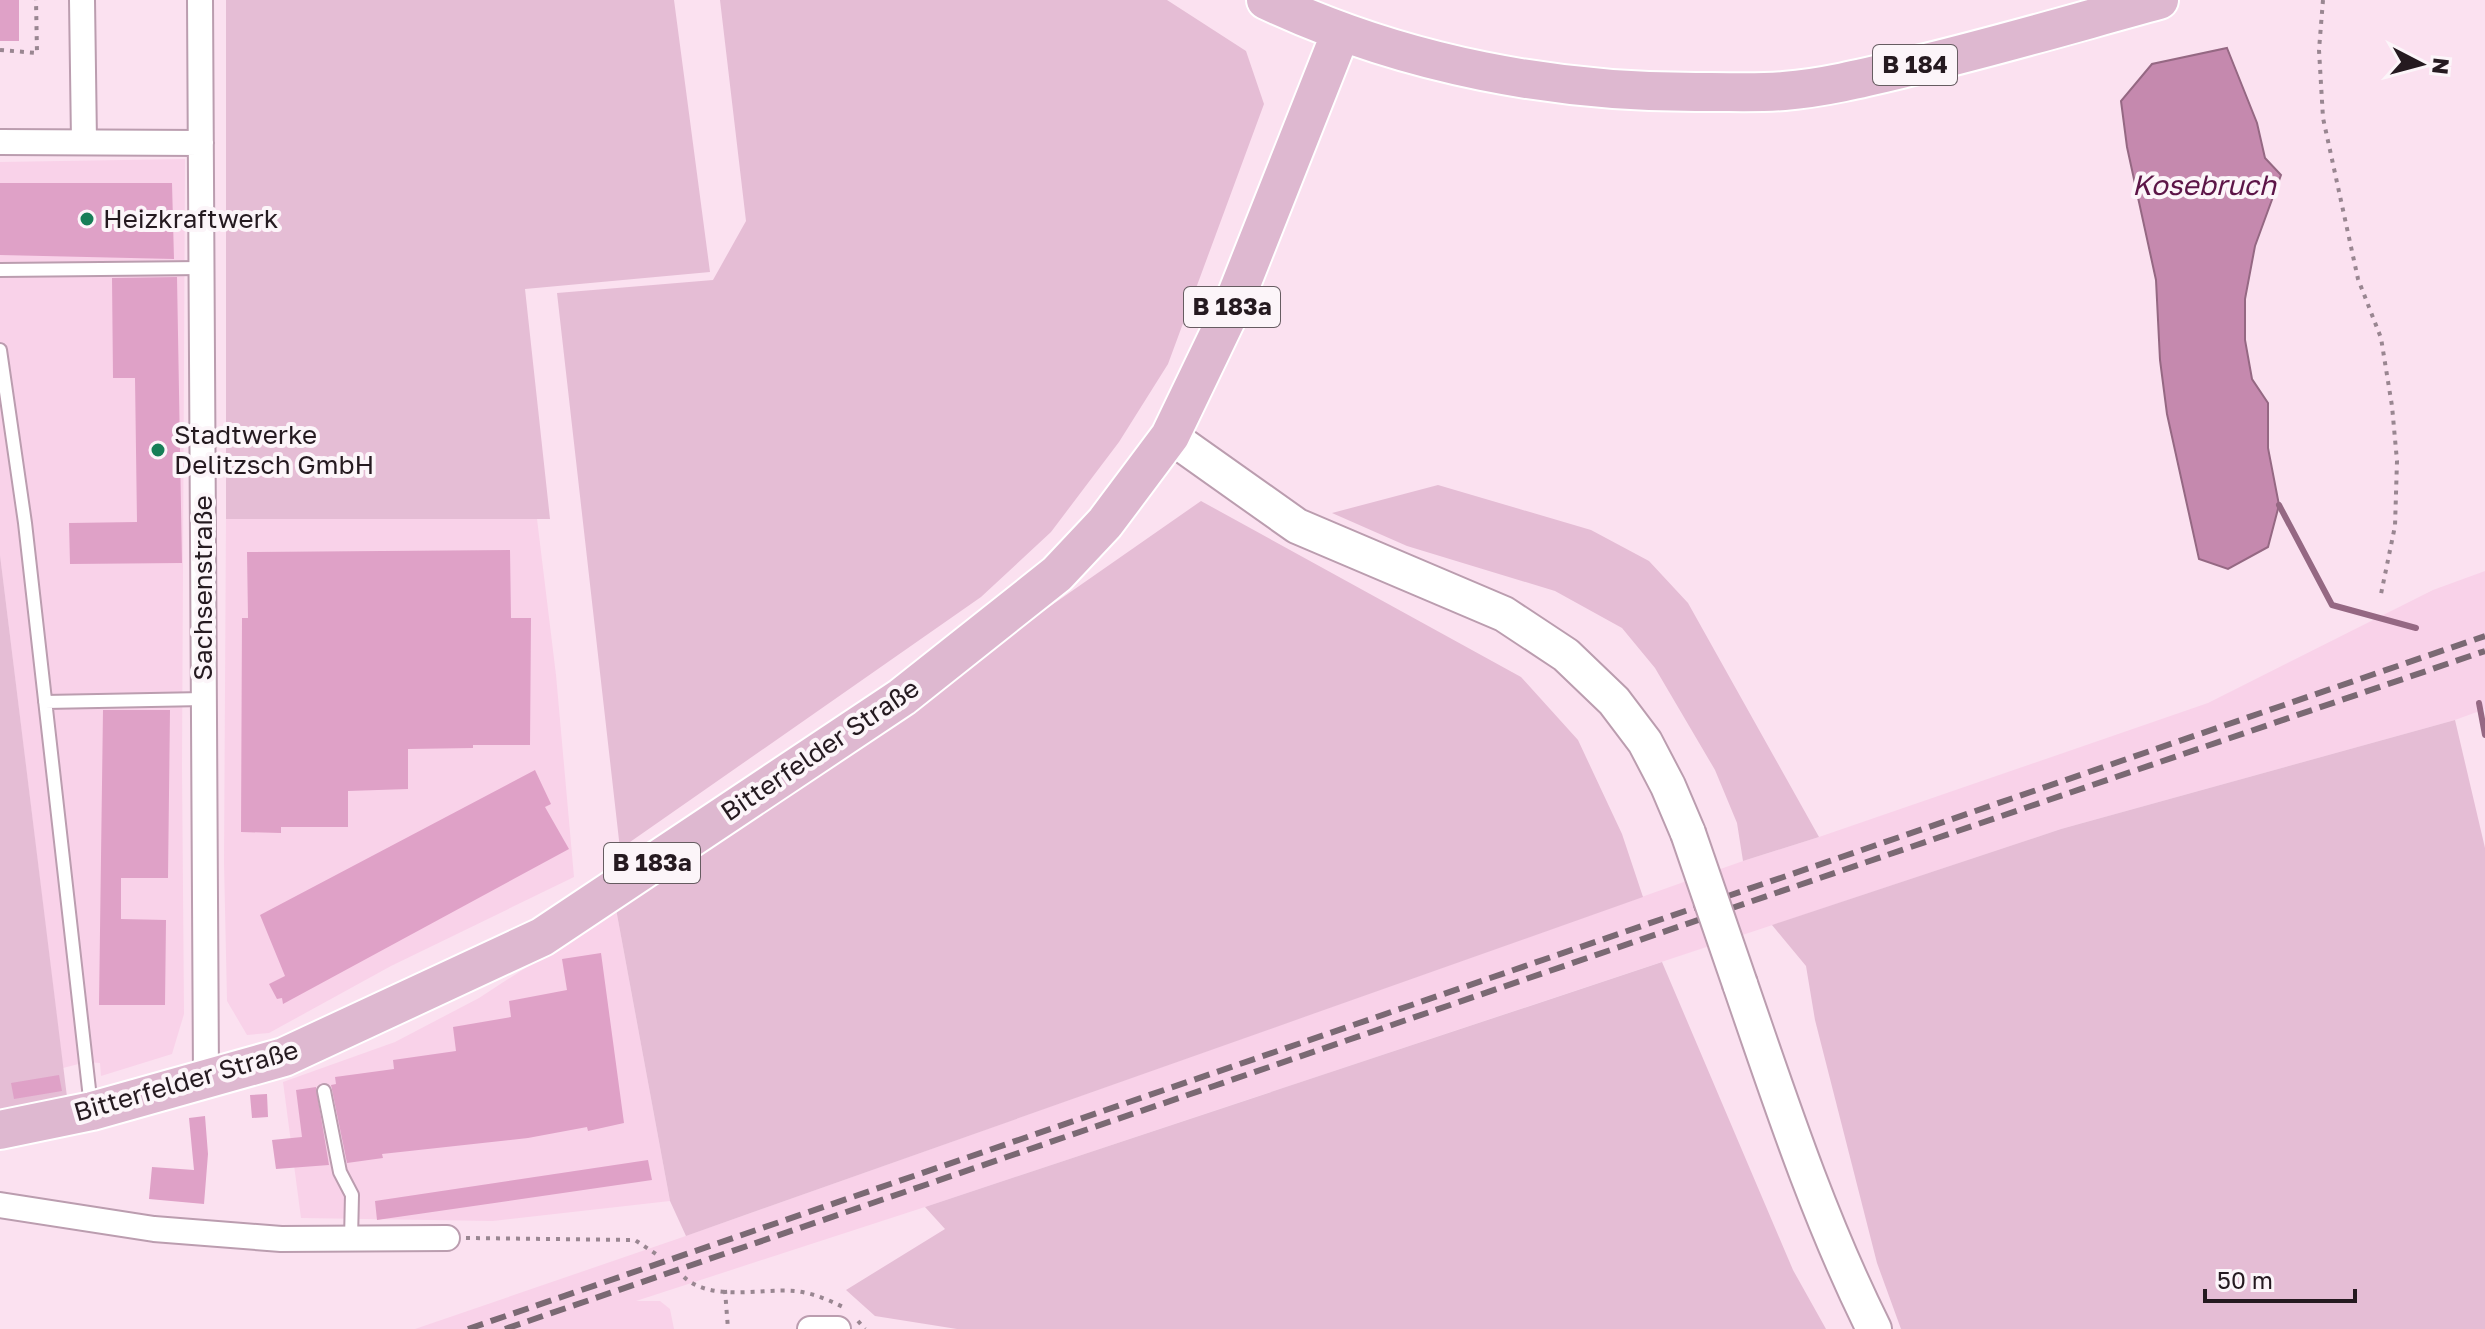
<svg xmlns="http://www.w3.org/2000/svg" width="2485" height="1329" font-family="'Golos Text',sans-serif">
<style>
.built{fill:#f9d2e9}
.green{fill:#e5bdd5}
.water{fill:#c589ae;stroke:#956883;stroke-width:2}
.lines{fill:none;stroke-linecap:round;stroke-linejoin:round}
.stream{stroke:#956883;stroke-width:6}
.building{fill:#dfa1c7}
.service-casing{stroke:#bb9daf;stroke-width:16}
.minor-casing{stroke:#bb9daf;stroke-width:28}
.secondary-casing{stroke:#bb9daf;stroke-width:38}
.primary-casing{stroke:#fff;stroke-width:42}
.path{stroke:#998691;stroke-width:4;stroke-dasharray:4 6;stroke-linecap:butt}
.service{stroke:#fff;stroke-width:12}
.minor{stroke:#fff;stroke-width:24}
.secondary{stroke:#fff;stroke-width:34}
.primary{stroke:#deb8d0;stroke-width:38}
.rail{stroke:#7a6973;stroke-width:6;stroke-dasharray:16 8;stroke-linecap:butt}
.secondary-bridge-casing{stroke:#bb9daf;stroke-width:38;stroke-linecap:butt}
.secondary-bridge{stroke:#fff;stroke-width:34}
.poi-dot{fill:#177e57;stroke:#fcf5f9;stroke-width:3}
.labels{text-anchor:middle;stroke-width:8;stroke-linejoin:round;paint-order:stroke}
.shield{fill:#fcf5f9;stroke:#665c61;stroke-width:2}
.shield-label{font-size:24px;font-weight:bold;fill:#251a20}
.poi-label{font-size:26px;fill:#251a20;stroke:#fcf5f9;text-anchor:start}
.street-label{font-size:26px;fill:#251a20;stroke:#fcf5f9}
.water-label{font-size:28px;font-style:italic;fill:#5c1547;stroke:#fcf5f9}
</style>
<rect width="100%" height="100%" fill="#fbe1f0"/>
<path class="built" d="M185,159L182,767L184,1014L172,1054L101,1076L100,1063L86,1062L63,1068L0,555V162Z
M226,519H537L556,675L574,877L391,966L269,1033L247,1035L227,1001L224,863Z
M2485,571V709L2455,720L2061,829L925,1207L636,1301H660L670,1309L674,1329H415L680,1238L1743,861L1819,837L2208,703L2433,590Z
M616,909L670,1201L493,1221L301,1218L283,1082L395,1042L479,998Z"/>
<path class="green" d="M226,0H674L710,272L525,289L550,519H226Z
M720,0H1167L1246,51L1264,104L1168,364L1119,442L1051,532L981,597L620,849L557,293L713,280L746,221Z
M1438,485L1591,530L1649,561L1688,603L1819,837L1743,861L1737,823L1715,770L1655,668L1622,628L1555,591L1407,546L1332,513Z
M1201,501L1521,677L1578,740L1622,834L1643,897L686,1236L670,1201L616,909Z
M0,555L67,1097L0,1112Z
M2455,720L2485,848V1329H1901L1877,1263L1815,1020L1806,966L1772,925L2061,829Z
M1662,962L1793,1270L1826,1329H957L875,1316L846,1290L945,1229L925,1207Z"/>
<path class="water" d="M2227,48L2257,123L2265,158L2281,175L2255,246L2245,299V340L2252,379L2268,403V448L2279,505L2268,547L2228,569L2199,559L2167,414L2160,360L2156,280L2127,147L2121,101L2152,64Z"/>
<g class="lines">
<path class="stream" d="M2279,505L2332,605L2416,628
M2479,703L2485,735"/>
</g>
<path class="building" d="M0,0H19V41H0Z
M0,183H172L174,259L0,255Z
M177,277L182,563L70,564L69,523L137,522L135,378H113L112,278Z
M510,550L511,618H531L530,745H473V748L408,749V789L348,791V827H281V833L241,832L242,618H248L247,552Z
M103,710H170L168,878H121V919L166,920L165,1005H99Z
M535,770L551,804L545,807L569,849L283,1004L282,998L277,999L269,984L285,976L260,915Z
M601,953L624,1123L588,1131L587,1127L528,1138L382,1154L383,1158L347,1163L331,1085L336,1084L335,1077L394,1069L393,1060L456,1051L453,1027L511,1017L509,1001L567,990L562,959Z
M59,1075L62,1091L14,1099L11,1083Z
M316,1087L329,1165L276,1169L272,1140L302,1137L296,1090Z
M267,1094L268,1117L252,1118L250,1095Z
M205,1116L208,1154L204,1204L149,1199L152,1167L194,1170L189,1118Z
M648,1160L652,1180L377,1220L375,1201Z"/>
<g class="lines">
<defs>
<path id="service" d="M0,270L202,268
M0,350L25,523L91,1107
M45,702L204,699
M324,1091L340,1172L352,1195L351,1239"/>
<path id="minor" d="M82,0L84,141
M200,0L206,1079
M0,142L201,143
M0,1205L154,1229L281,1239L447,1238
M810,1329H838"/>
<path id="secondary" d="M1170,436L1297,526L1504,614L1566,655L1614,701L1645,742L1668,786L1688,833
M1740,984C1780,1100 1819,1219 1874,1329"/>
<path id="primary" d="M1266,0C1404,65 1558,94 1711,92C1735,92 1760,93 1784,91C1832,87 1879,74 1926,63C2004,44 2082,21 2159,0
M0,1130L92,1111L284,1057L542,937L902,697L1057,574L1105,523L1170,436L1232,307L1341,32"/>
</defs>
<use href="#service" class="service-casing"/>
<use href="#minor" class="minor-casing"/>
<use href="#secondary" class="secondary-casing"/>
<use href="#primary" class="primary-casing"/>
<path class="path" d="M2323,0L2319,50L2323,118L2358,279L2381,338L2392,406L2397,461L2395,526L2381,594
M0,50L37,53L36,0
M466,1238L635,1240L656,1254
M684,1277C711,1302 761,1288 795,1291C812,1293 827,1299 843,1307
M725,1290L728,1329
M858,1321L865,1329"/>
<use href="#service" class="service"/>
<use href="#minor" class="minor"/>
<use href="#secondary" class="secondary"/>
<use href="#primary" class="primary"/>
<path class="rail" d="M1725,897L2485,636
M1729,909L2485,651
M468,1329L1697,907
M505,1329L1701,919"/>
<defs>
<path id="secondary-bridge" d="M1688,833L1740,984"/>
</defs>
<use href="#secondary-bridge" class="secondary-bridge-casing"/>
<use href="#secondary-bridge" class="secondary-bridge"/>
</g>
<g class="poi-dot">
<circle cx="87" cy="219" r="8"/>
<circle cx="158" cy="450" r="8"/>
</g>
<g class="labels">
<g class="shield">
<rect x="1873" y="45" width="84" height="40" rx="6"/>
<rect x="1184" y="287" width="96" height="40" rx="6"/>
<rect x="604" y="843" width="96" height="40" rx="6"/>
</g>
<g class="shield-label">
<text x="1915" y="73">B 184</text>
<text x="1232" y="315">B 183a</text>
<text x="652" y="871">B 183a</text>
</g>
<g class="poi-label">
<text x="103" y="228">Heizkraftwerk</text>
<text x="174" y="444">Stadtwerke<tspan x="174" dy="30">Delitzsch GmbH</tspan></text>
</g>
<g class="street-label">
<text transform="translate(203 588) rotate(-90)" y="9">Sachsenstraße</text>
<text transform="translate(820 750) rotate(-34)" y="9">Bitterfelder Straße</text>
<text transform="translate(186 1081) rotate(-16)" y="9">Bitterfelder Straße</text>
</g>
<g class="water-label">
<text x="2204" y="195">Kosebruch</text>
</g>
</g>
<g transform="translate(2421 64) rotate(96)" stroke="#fcf5f9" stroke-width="6" paint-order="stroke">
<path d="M0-6L14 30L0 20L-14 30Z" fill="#251a20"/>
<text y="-12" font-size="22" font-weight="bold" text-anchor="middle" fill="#251a20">N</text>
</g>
<path d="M2205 1289v12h150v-12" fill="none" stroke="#251a20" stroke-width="4"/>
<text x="2217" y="1289" font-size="24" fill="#251a20" stroke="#fcf5f9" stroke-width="6" paint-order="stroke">50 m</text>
</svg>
